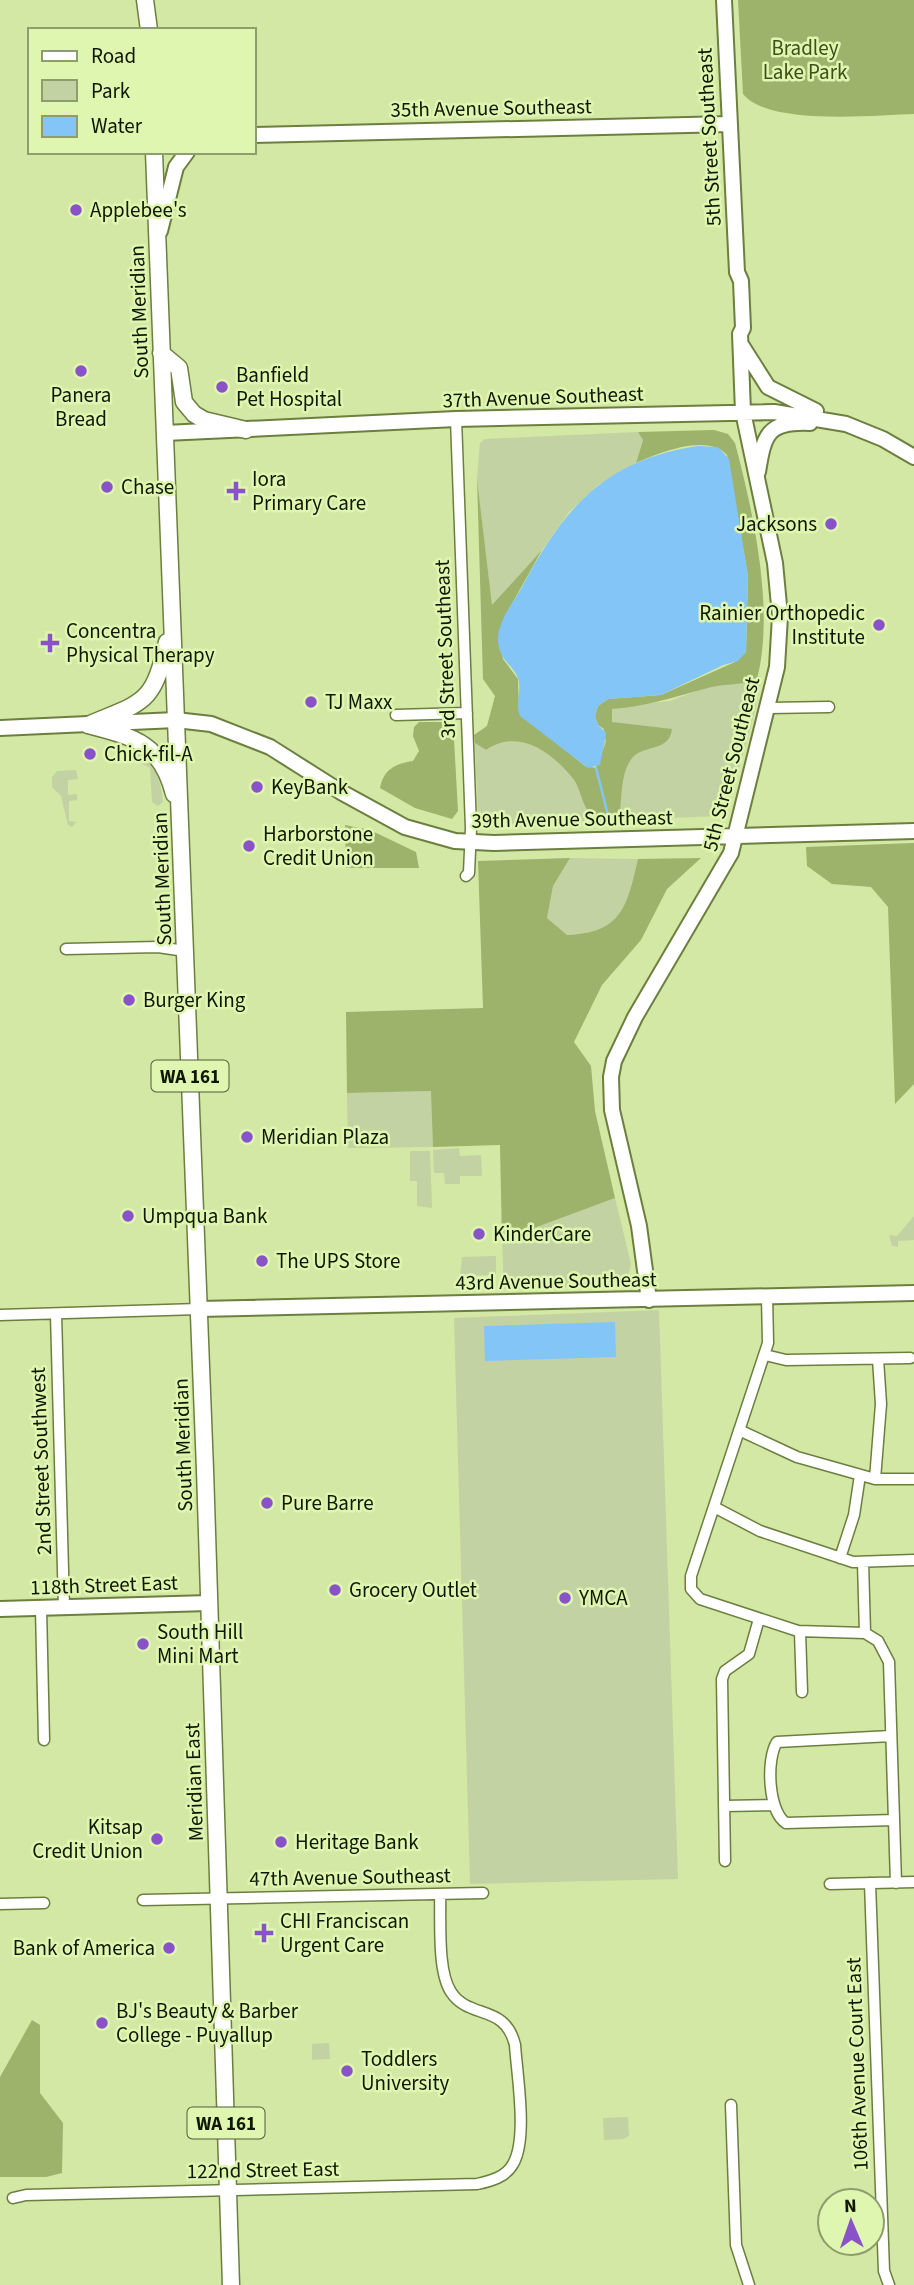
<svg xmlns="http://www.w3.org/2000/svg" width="914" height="2285" font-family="'Source Sans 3',sans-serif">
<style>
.green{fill:#c2d2a3}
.forest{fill:#9db26b}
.water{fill:#83c5f7}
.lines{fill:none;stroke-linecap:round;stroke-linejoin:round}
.stream{stroke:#83c5f7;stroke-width:2.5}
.street-casing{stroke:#6c7f3f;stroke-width:13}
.secondary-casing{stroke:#6c7f3f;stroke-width:18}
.primary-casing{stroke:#6c7f3f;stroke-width:19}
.street{stroke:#fff;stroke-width:10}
.secondary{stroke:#fff;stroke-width:14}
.primary{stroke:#fff;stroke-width:16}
.poi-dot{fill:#8a52c9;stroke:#dff6b1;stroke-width:2.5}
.labels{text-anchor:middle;stroke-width:5;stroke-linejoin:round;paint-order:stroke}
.shield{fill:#dff6b1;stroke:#4f5b36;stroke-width:2}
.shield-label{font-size:19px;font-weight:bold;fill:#111801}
.park-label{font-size:21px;fill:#404e1a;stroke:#dff6b1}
.street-label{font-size:21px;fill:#111801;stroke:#dff6b1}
.poi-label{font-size:21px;fill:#111801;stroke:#dff6b1;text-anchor:start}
</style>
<rect width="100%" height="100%" fill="#d2e8a4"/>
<path class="green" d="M638,432L643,439L636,463L598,485L569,512L542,550L492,606L477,479L480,443L485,439Z
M761,676C762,694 732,801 720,816L514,824L484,825L478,819L475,743L486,750C519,727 553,753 574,780C580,788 583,801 587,810L608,707L670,701L704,688Z
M129,746C152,759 161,776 163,802L158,806L152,802L150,768L134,760Z
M76,770L78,779L68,780V795L77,794V800L69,801V821L76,822L72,827L68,825L61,796L52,787V777L57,771Z
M570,858L638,859C627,906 622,933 567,935L547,918L553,886Z
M432,1091L433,1147L348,1148L347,1093Z
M459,1148L460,1156L481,1155L482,1176H460V1184H445L444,1173H434L433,1150Z
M410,1151H430L432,1208L417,1206V1181H410Z
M615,1198L631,1264L627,1280L612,1286L504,1289L502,1240Z
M914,1216V1240L898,1241V1247L892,1246L889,1235L897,1236Z
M496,1256V1275L460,1276L462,1257Z
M659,1310L678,1879L470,1884L454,1318Z
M329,2043L330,2059L312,2060V2044Z
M628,2117L629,2136L623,2139L604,2140L603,2118Z"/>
<path class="forest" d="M738,0H914V114C875,115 769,126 743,94Z
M714,430L728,434L735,443C753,511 775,610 757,679C741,686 721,683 704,689C671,698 647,706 612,709V722L672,729C669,752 646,744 633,757C621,770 622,794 620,811C612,816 604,822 595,818C582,810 582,791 574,780C553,753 519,727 486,750L475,743L474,735L487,726L495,696L483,679L477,479L492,605L542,550L505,616L499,635L503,659L518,679L519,713L585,766L596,768L606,742L604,729L598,725L595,716L598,706L608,699L661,695L735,662L746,652L748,576L727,455C707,433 659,453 636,463L643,440L638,432Z
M419,722H453L458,811L452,819L415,808L380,788C384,769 395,764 413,761L419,751L413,736L414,727Z
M345,825L370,830L416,852L419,868H346Z
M914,843V1084L895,1104L888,907L871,887L832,884L807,866L806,847Z
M570,858L553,886L547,918L567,935C622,933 627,906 638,859L701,858L667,889L641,940L602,985L574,1042L591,1066L595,1111L615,1198L502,1240L500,1145L433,1147L431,1091L347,1093L346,1012L483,1008L478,861Z
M32,2020L40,2025V2093L63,2123L62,2173L46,2177H0V2077Z"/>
<path class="water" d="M698,446L718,447L729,459L748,576L746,652L738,661L723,665L661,695L608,699L598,706L595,716L598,725L606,733L600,765L588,768L520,716C515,703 522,691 518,678C513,665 499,660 498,641C497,622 513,603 522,587C564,508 604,460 698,446Z
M615,1322L616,1357L485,1361L484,1326Z"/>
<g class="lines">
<path class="stream" d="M596,768L609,819"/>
<defs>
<path id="street" d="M456,419L471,828L469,873L466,876
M769,708L829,707
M396,715L467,713
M66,949L158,947L185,951
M767,1296L768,1343L691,1576V1589L700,1599L798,1631L865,1633L878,1641L889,1662L896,1883
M56,1314L64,1607
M0,1315L199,1309
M765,1355L786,1360L910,1358
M739,1430L797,1457L875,1479H914
M875,1479L881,1404L878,1359
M714,1507L760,1531L853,1562L914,1560
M840,1558L854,1515L860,1475
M863,1562L865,1633
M41,1608L44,1740
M800,1632L802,1692
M891,1736L777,1742C766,1759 768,1811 786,1823L894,1820
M724,1806L772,1805
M725,1861L722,1679L725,1671L749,1654L759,1619
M870,1883L884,2271L889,2285
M830,1884L914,1882
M143,1900L483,1893
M0,1904L44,1903
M731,2105L736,2245L749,2285
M13,2198L26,2195L477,2184C491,2181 506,2177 513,2164C528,2139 517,2075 515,2045C505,2003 469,2020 451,1992C437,1971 441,1920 440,1894"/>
<path id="secondary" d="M254,135L730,124
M160,231L176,167L187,152
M742,346L768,387L816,411
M165,433L456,419L774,412L846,424L883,439L914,457
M758,472C764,435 767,421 810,423
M0,728L176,720L211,724L270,747L341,792L405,827L455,841L494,843L914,831
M649,1300L639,1226L612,1110L611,1077L614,1061L635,1017L731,853L777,667L780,616L775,563L743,412L740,334L743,328L741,281L737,272L724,0
M199,1309L914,1293
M0,1609L209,1603"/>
<path id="primary" d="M145,0L149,30
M154,152L205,1470L231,2285
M161,353L179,368L184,402L194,414L204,420L246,430
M88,725C144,701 153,705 167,642
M88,725C134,737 161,743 174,794"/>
</defs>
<use href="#street" class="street-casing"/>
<use href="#secondary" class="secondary-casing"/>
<use href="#primary" class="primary-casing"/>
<use href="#street" class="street"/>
<use href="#secondary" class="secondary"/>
<use href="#primary" class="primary"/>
</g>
<g class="poi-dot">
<circle cx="76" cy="210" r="7"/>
<circle cx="81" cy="371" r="7"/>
<circle cx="222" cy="387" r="7"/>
<circle cx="107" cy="487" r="7"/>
<path d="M232.5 480.5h7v7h7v7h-7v7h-7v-7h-7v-7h7z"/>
<circle cx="831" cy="524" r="7"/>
<circle cx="879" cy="625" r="7"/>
<path d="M46.5 632.5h7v7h7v7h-7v7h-7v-7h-7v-7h7z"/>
<circle cx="311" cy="702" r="7"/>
<circle cx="90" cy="754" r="7"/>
<circle cx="257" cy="787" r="7"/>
<circle cx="249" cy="846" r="7"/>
<circle cx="129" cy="1000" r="7"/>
<circle cx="247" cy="1137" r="7"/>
<circle cx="128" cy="1216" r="7"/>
<circle cx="479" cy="1234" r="7"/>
<circle cx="262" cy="1261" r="7"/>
<circle cx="267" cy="1503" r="7"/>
<circle cx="335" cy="1590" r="7"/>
<circle cx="565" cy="1598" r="7"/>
<circle cx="143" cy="1644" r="7"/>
<circle cx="157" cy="1839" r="7"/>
<circle cx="281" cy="1842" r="7"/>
<path d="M260.5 1922.5h7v7h7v7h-7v7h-7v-7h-7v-7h7z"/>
<circle cx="169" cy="1948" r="7"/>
<circle cx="102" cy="2023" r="7"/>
<circle cx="347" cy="2071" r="7"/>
</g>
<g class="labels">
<g class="shield">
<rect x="151.5" y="1060.5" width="77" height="31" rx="5"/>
<rect x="187.5" y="2107.5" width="77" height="31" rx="5"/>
</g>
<g class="shield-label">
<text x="190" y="1083">WA 161</text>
<text x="226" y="2130">WA 161</text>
</g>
<g class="park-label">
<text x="805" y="55">Bradley<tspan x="805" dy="24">Lake Park</tspan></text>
</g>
<g class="street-label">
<text transform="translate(491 108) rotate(-1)" y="7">35th Avenue Southeast</text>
<text transform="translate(709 137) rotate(-93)" y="7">5th Street Southeast</text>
<text transform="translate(139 312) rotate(-92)" y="7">South Meridian</text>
<text transform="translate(543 397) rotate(-2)" y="7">37th Avenue Southeast</text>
<text transform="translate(445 649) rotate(-92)" y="7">3rd Street Southeast</text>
<text transform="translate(731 764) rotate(-76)" y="7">5th Street Southeast</text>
<text transform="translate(572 819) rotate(-1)" y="7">39th Avenue Southeast</text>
<text transform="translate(162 879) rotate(-92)" y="7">South Meridian</text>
<text transform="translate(556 1281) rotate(-1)" y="7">43rd Avenue Southeast</text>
<text transform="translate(183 1445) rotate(-92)" y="7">South Meridian</text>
<text transform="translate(41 1461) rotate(-92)" y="7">2nd Street Southwest</text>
<text transform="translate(104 1585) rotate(-2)" y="7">118th Street East</text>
<text transform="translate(194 1782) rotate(-92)" y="7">Meridian East</text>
<text transform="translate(350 1877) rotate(-1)" y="7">47th Avenue Southeast</text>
<text transform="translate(857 2064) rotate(-92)" y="7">106th Avenue Court East</text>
<text transform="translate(263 2170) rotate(-1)" y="7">122nd Street East</text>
</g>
<g class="poi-label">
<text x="90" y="217">Applebee's</text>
<text x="236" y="382">Banfield<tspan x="236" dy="24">Pet Hospital</tspan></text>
<text x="81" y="402" text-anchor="middle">Panera<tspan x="81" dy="24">Bread</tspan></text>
<text x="252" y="486">Iora<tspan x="252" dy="24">Primary Care</tspan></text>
<text x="121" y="494">Chase</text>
<text x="817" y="531" text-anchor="end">Jacksons</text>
<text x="865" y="620" text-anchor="end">Rainier Orthopedic<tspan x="865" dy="24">Institute</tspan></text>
<text x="66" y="638">Concentra<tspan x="66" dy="24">Physical Therapy</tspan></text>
<text x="325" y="709">TJ Maxx</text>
<text x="104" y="761">Chick-fil-A</text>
<text x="271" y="794">KeyBank</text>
<text x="263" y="841">Harborstone<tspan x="263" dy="24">Credit Union</tspan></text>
<text x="143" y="1007">Burger King</text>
<text x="261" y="1144">Meridian Plaza</text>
<text x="142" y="1223">Umpqua Bank</text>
<text x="493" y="1241">KinderCare</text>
<text x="276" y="1268">The UPS Store</text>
<text x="281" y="1510">Pure Barre</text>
<text x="349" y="1597">Grocery Outlet</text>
<text x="579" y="1605">YMCA</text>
<text x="157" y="1639">South Hill<tspan x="157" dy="24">Mini Mart</tspan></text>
<text x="143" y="1834" text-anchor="end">Kitsap<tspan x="143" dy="24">Credit Union</tspan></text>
<text x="295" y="1849">Heritage Bank</text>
<text x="280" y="1928">CHI Franciscan<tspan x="280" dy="24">Urgent Care</tspan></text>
<text x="155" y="1955" text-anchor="end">Bank of America</text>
<text x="116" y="2018">BJ's Beauty &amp; Barber<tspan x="116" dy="24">College - Puyallup</tspan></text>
<text x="361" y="2066">Toddlers<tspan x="361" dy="24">University</tspan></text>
</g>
</g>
<rect x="28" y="28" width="228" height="126" fill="#dff6b1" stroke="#8d9d6b" stroke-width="2"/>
<rect x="42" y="51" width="35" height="10" fill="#ffffff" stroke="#8d9d6b" stroke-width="2"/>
<text x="91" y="63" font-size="21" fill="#111801">Road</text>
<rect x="42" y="80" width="35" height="21" fill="#c2d2a3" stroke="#8d9d6b" stroke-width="2"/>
<text x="91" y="98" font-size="21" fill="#111801">Park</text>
<rect x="42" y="116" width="35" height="21" fill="#83c5f7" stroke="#8d9d6b" stroke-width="2"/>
<text x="91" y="133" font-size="21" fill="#111801">Water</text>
<g transform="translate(851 2222) rotate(358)"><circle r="33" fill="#dff6b1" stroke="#8d9d6b" stroke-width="2"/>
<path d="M0-5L12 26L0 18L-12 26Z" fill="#8a52c9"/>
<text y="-10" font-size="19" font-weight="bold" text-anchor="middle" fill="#111801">N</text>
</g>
</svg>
